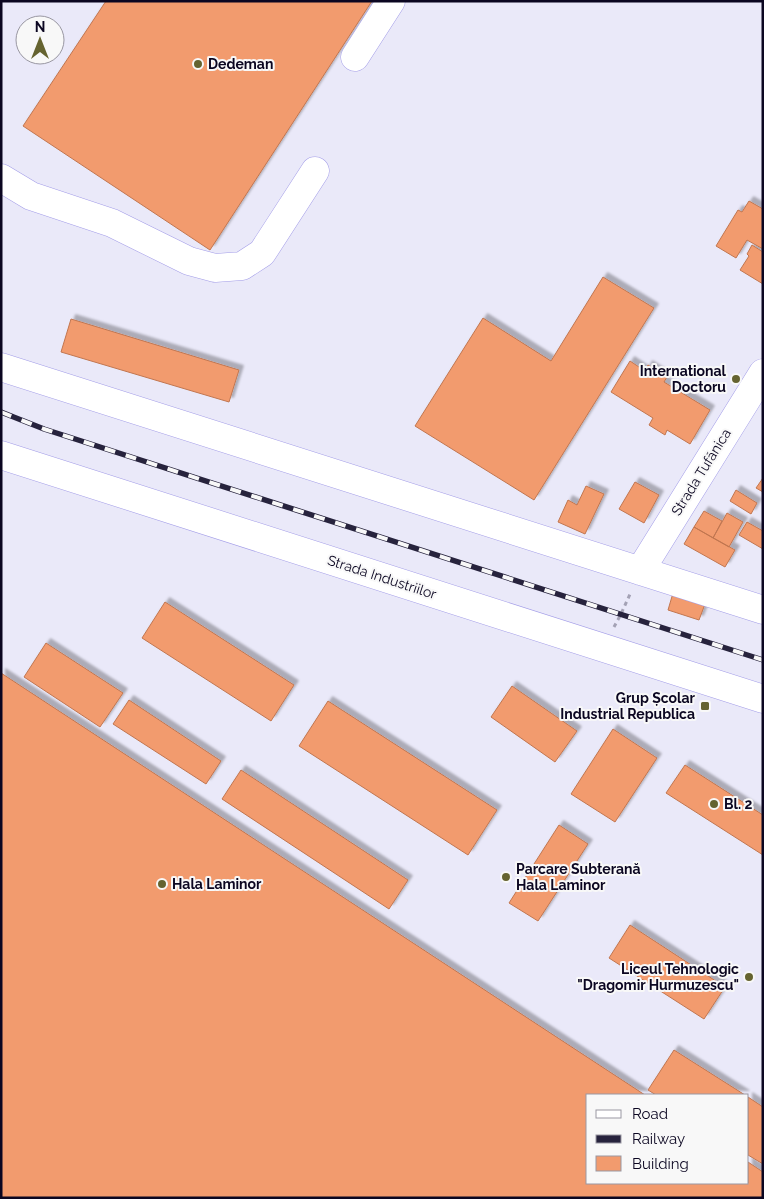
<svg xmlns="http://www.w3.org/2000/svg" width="764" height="1199" font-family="Raleway,sans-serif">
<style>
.building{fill:#f29b6e;stroke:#c17650;filter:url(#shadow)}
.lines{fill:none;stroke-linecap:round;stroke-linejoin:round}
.minor-casing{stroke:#a39de8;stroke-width:29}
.major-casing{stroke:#a39de8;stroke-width:29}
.path{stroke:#a4a2b5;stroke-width:3;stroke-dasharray:4 4;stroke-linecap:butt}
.minor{stroke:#fff;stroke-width:28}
.major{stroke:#fff;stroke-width:28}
.rail-casing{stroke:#27233d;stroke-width:5.5}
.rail{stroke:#f8f8f8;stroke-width:4;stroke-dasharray:11;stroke-linecap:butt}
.poi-dot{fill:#656330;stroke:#f8f8f8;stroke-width:2}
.labels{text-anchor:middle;stroke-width:4;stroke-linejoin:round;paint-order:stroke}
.poi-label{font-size:14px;font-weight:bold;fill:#0b0621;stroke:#f8f8f8;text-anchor:start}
.street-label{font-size:14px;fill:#0b0621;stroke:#f8f8f8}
</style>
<defs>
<filter id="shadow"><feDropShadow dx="4.5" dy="-4.5" stdDeviation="1" flood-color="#0004"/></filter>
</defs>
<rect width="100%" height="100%" fill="#eae9f9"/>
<path class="building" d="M106,1H372L210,250L23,126Z
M749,201L763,209V249L747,240L736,258L716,246L738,210L742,212Z
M752,245L763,252V284L740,270L749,256L747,254Z
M603,277L654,308L534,500L415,426L483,318L551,361Z
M71,319L239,370L229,402L61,352Z
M630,361L645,371L648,365L667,377L664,382L710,410L690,444L667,430L665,435L649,425L653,418L611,392Z
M763,478V492L756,488Z
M635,482L659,495L644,523L619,509Z
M586,486L604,494L585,534L558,522L568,500L577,505Z
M736,490L757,503L751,514L730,501Z
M704,511L722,521L713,538L694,527Z
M727,513L743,522L729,547L713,538Z
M747,522L763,531V549L739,535Z
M694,527L735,550L725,567L684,544Z
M673,593L705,604L699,620L668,610Z
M165,602L294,685L271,721L142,638Z
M46,643L123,693L100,727L24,677Z
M1,673L645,1095H588V1183H748V1162L763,1172V1198H1Z
M512,686L577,731L555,762L491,717Z
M129,700L221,761L206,784L113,724Z
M328,701L497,810L468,855L299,746Z
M613,729L657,758L615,822L571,794Z
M685,765L763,815V855L666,793Z
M241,770L408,880L389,909L222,799Z
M559,825L588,844L538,921L509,903Z
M630,925L725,987L704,1019L609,958Z
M674,1050L745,1095H656L648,1090Z
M748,1097L763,1107V1164L748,1155Z"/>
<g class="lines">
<defs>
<path id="minor" d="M355,57L391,1
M1,178L31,196L112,223L189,261L215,268L242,266L262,253L315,171
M1,367L763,610
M640,571L763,373"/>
<path id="major" d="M1,455L763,699"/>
</defs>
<use href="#minor" class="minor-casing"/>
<use href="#major" class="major-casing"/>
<path class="path" d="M614,627L621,614L631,592"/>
<use href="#minor" class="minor"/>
<use href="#major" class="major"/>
<defs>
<path id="rail" d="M1,412L44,429L763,660"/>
</defs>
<use href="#rail" class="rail-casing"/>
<use href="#rail" class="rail"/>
</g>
<g class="poi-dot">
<circle cx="198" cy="64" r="5"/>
<circle cx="736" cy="379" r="5"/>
<rect x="700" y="701" width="10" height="10" rx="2.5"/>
<circle cx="714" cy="804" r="5"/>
<circle cx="506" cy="877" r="5"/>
<circle cx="162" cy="884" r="5"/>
<circle cx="749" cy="977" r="5"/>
</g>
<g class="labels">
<g class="poi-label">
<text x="208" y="69">Dedeman</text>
<text x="726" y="376" text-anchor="end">International<tspan x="726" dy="16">Doctoru</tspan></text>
<text x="695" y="703" text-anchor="end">Grup Școlar<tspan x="695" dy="16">Industrial Republica</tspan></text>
<text x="724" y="809">Bl. 2</text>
<text x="516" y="874">Parcare Subterană<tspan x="516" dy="16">Hala Laminor</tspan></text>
<text x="172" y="889">Hala Laminor</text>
<text x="739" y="974" text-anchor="end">Liceul Tehnologic<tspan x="739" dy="16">"Dragomir Hurmuzescu"</tspan></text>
</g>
<g class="street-label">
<text transform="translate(701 472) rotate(-58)" y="5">Strada Tufănica</text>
<text transform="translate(382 577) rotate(18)" y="5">Strada Industriilor</text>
</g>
</g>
<rect width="764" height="1199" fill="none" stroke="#0b0621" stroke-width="5"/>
<rect x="586" y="1094" width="162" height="90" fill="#f8f8f8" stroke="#9997a2"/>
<rect x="596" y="1110" width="25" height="8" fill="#ffffff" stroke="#9997a2"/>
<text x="632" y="1119" font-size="15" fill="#0b0621">Road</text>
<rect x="596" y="1135" width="25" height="8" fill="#27233d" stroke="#9997a2"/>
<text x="632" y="1144" font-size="15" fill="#0b0621">Railway</text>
<rect x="596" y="1156" width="25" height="15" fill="#f29b6e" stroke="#9997a2"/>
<text x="632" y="1169" font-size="15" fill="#0b0621">Building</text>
<g transform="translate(40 40)"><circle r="24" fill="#f8f8f8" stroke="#9997a2"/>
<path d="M0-4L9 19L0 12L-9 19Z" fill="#656330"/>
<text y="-8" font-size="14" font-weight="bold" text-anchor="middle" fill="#0b0621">N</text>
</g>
</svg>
